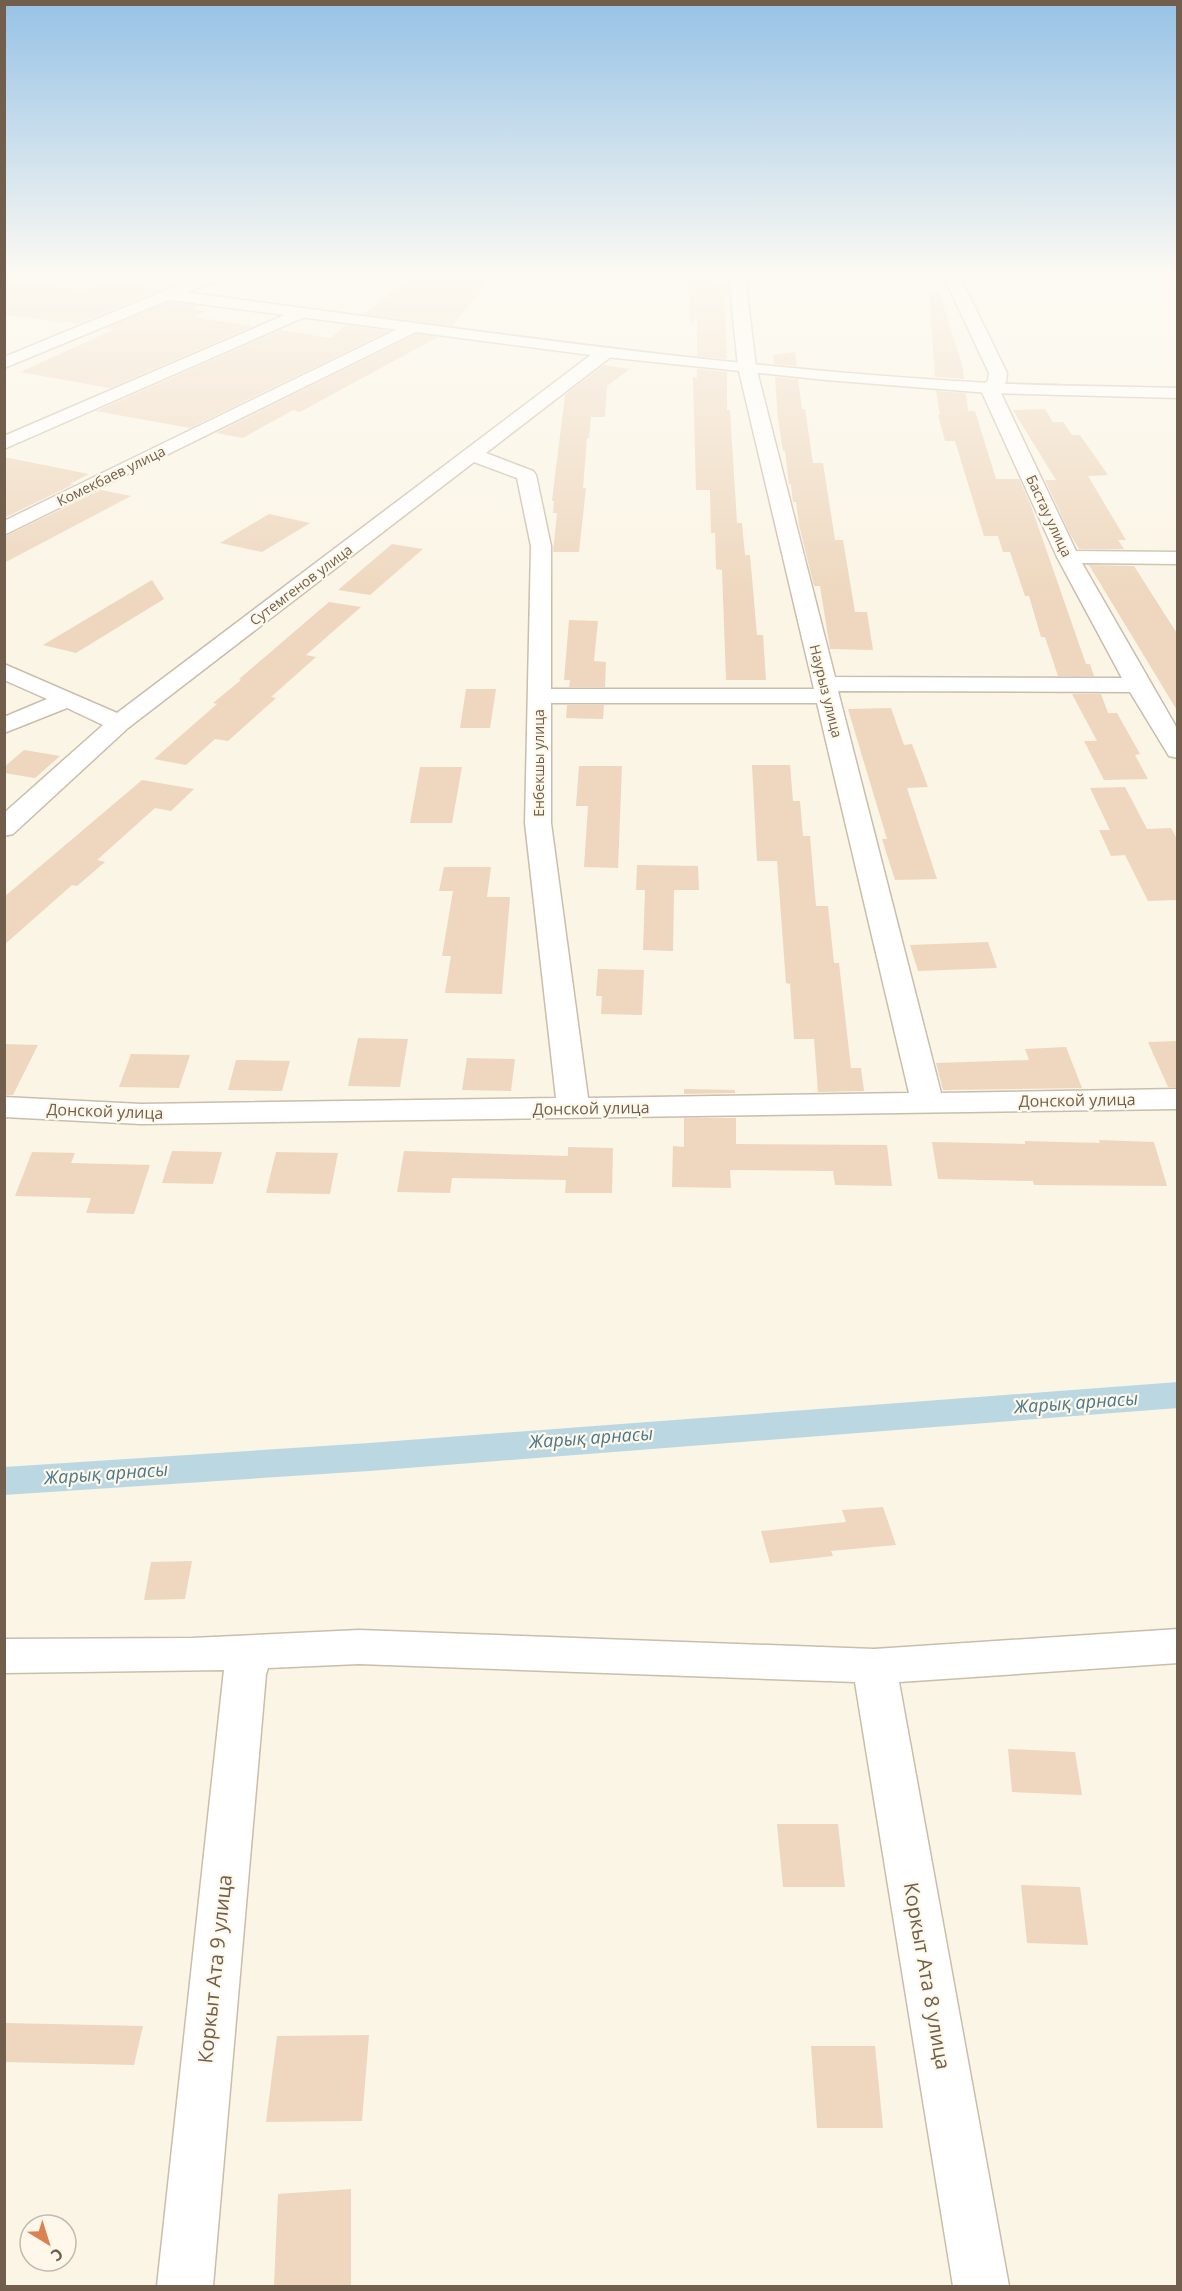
<svg xmlns="http://www.w3.org/2000/svg" width="1182" height="2291" font-family="'Open Sans',sans-serif">
<style>
.lines{fill:none;stroke-linecap:round;stroke-linejoin:round}
.canal{fill:#bbd8e2;fill-rule:evenodd}
.building{fill:#eed7be}
.minor-casing{stroke:#cbbdac;stroke-width:3}
.tertiary-casing{stroke:#cbbdac;stroke-width:3}
.minor{fill:#fff;fill-rule:evenodd}
.tertiary{fill:#fff;fill-rule:evenodd}
.labels{text-anchor:middle;stroke-width:4.5;stroke-linejoin:round;paint-order:stroke}
.far-street-label{font-size:14px;fill:#715e4c;stroke:#fdf8ea}
.street-label{font-size:16px;fill:#715e4c;stroke:#fdf8ea}
.water-label{font-size:18px;font-style:italic;fill:#4b788a;stroke:#fdf8ea}
.near-street-label{font-size:20px;fill:#715e4c;stroke:#fdf8ea}
</style>
<rect width="100%" height="100%" fill="#faf5e5"/>
<g class="lines">
<path class="canal" d="M1178,1382V1408L369,1471L4,1495V1467L369,1443Z"/>
</g>
<path class="building" d="M411,277H492L452,326L363,314Z
M688,278H712L713,285H728V293L724,296L727,359L697,356V317L690,323Z
M4,280L86,290L110,281L160,290L77,324L4,315Z
M939,291L963,368L964,379L935,377L929,293Z
M169,302L199,306L192,309L206,311L194,317L253,326L110,388L20,372L115,329L106,328Z
M347,325L389,331L190,428L96,411L280,330L330,338Z
M416,334L438,337L300,412L293,410L243,438L216,433Z
M795,352L797,366L774,364L773,355Z
M604,365L630,369L607,386L605,417H591L589,438H587L583,488H586L579,552H553L557,513H553L554,501H552L565,395Z
M697,369L727,372V410H730L737,523H742L745,555H750L757,635H763L766,680H726L722,570L716,569L715,533H711L710,490H696L693,377L697,378Z
M775,377L798,379L802,409H805L813,463H823L835,540H843L855,612H867L873,650L830,649L820,586H814L799,525L796,502H793L791,484H789L785,451H783L778,419Z
M936,391L966,393L968,411H975L996,479H1019L1030,503L1086,664H1090L1094,676H1058L1045,637H1041L1029,596H1025L1010,552H1003L998,536H984L955,441H945L938,415H940Z
M1045,409L1053,422H1063L1072,435H1080L1108,475L1088,476L1126,540H1118L1124,549H1079L1070,534L1045,480H1056L1013,410Z
M4,457L89,474L70,484H74L4,518Z
M101,490L131,496L4,563V537Z
M269,514L310,523L262,552L220,543Z
M392,544L423,549L370,595L338,590Z
M1089,565L1134,566L1178,635V712Z
M152,580L164,599L76,653L43,645Z
M329,602L361,607L306,655L316,657L271,697L276,698L228,741L215,739L186,765L154,759L217,704L213,703L241,680L239,679Z
M569,620L598,621L594,661L606,662L605,687H569L570,680H564Z
M466,689H496L490,728H460Z
M1072,694H1101L1108,713H1117L1140,754L1135,755L1148,779L1104,780L1084,741H1097Z
M567,705H604L603,719L566,718Z
M891,708L904,745L912,744L928,787L907,788L937,879L895,880L882,839H887L848,709Z
M24,750L60,756L35,778L4,773V767Z
M752,765H790L793,801H800L803,836H810L816,906H828L834,963H839L851,1068H861L864,1091L818,1092L814,1039H794L790,984L786,983L777,861H757Z
M579,766H622L618,868L584,867L588,806H576Z
M420,767H462L452,823H410Z
M142,780L194,789L171,811L155,808L97,860L105,862L77,886L72,885L4,945V897Z
M1125,787L1147,829L1171,828L1178,841V900L1148,901L1125,855L1111,856L1099,830H1110L1090,788Z
M637,865L698,866L699,890H674L673,951L643,950L645,890H636Z
M444,867H491L487,897H510L502,994L445,993L451,956H442L453,891H439Z
M988,942L997,968L918,971L910,945Z
M598,969L644,970L642,1015L601,1014L602,996H596Z
M358,1038L408,1039L400,1087L348,1086Z
M1178,1041V1087H1168L1148,1042Z
M4,1044L38,1045L13,1095H4Z
M1066,1047L1082,1088L943,1090L936,1063L1029,1060L1025,1049Z
M131,1054L190,1055L179,1088L119,1087Z
M467,1058L515,1059L511,1091L462,1090Z
M236,1060L290,1061L282,1091L228,1090Z
M684,1089L735,1090V1093L684,1094Z
M684,1118H736V1144L887,1145L892,1186L835,1185L833,1171L730,1170L731,1188L672,1187L673,1146L684,1147Z
M1099,1140L1154,1142L1167,1186L1034,1185L1033,1181L938,1179L932,1142L1025,1144V1141L1100,1143Z
M568,1147L613,1148L612,1193H565L566,1180L452,1178L450,1193L397,1192L404,1151L568,1156Z
M172,1151L222,1152L213,1184L162,1183Z
M32,1152L75,1153L71,1163L150,1165L134,1214L86,1213L91,1198L15,1196Z
M276,1152L338,1153L330,1194L266,1193Z
M883,1507L896,1545L831,1551L833,1556L770,1563L761,1531L846,1522L842,1510Z
M192,1561L185,1599L144,1600L151,1562Z
M1008,1749L1075,1752L1082,1795L1012,1792Z
M777,1824H838L845,1887H783Z
M1021,1885L1080,1887L1088,1945L1027,1943Z
M4,2023L143,2026L134,2065L4,2062Z
M369,2035L362,2121L266,2122L277,2036Z
M811,2046H875L883,2128H817Z
M351,2189V2286H274L278,2194Z"/>
<g class="lines">
<defs>
<path id="minor" d="M198,277H221L219,280L173,298L167,300L159,295L161,292Z
M729,277H745L756,367L835,677L1122,678L1057,557L980,388L988,380L989,373L944,277H960L1007,373L1006,382L999,389L1076,551L1178,552V564L1082,563L1178,730V758L1169,756L1130,692L838,691L941,1093L1178,1089V1109L141,1124L4,1117V1097L141,1104L556,1098L525,823L531,546L517,478L474,462L128,728L13,834L4,836V813L103,725L67,708L4,733V717L47,699L4,680V664L117,713L600,348H612L615,352L612,356L486,453L533,471L536,475L551,546V689H814L738,367ZM551,703H817L909,1093L588,1098L551,823Z
M301,308L309,313L307,316L4,449V436Z
M412,322L420,327L418,331L4,535V521Z
M1178,1629V1663L899,1682L1009,2286H953L855,1682L359,1664L268,1668L266,1674L213,2286H157L224,1670L4,1673V1639L192,1638L359,1630L874,1649Z"/>
<path id="tertiary" d="M167,290C440,325 714,368 989,383C1051,386 1115,386 1178,388V398L989,393L826,380L606,357L169,300L4,368V357Z"/>
</defs>
<use href="#minor" class="minor-casing"/>
<use href="#tertiary" class="tertiary-casing"/>
<use href="#minor" class="minor"/>
<use href="#tertiary" class="tertiary"/>
</g>
<linearGradient id="sky" x2="0" y2="1"><stop stop-color="#96c2e6"/><stop offset="0.46" stop-color="#fdfaf3"/><stop offset="1" stop-color="#fdfaf3" stop-opacity="0"/></linearGradient>
<rect width="1182" height="598" fill="url(#sky)"/>
<g class="labels">
<g class="far-street-label">
<text transform="translate(111 476) rotate(-26)" y="5">Комекбаев улица</text>
<text transform="translate(1049 516) rotate(65)" y="5">Бастау улица</text>
<text transform="translate(301 585) rotate(-37)" y="5">Сутемгенов улица</text>
<text transform="translate(826 691) rotate(76)" y="5">Наурыз улица</text>
<text transform="translate(539 763) rotate(-90)" y="5">Енбекшы улица</text>
</g>
<g class="street-label">
<text transform="translate(1077 1100) rotate(-1)" y="6">Донской улица</text>
<text transform="translate(591 1108) rotate(-1)" y="6">Донской улица</text>
<text transform="translate(105 1111) rotate(2)" y="6">Донской улица</text>
</g>
<g class="water-label">
<text transform="translate(1076 1403) rotate(-4)" y="6">Жарық арнасы</text>
<text transform="translate(591 1438) rotate(-4)" y="6">Жарық арнасы</text>
<text transform="translate(106 1474) rotate(-4)" y="6">Жарық арнасы</text>
</g>
<g class="near-street-label">
<text transform="translate(215 1969) rotate(-84)" y="7">Коркыт Ата 9 улица</text>
<text transform="translate(927 1976) rotate(80)" y="7">Коркыт Ата 8 улица</text>
</g>
</g>
<rect width="1182" height="2291" fill="none" stroke="#715e4c" stroke-width="12"/>
<g transform="translate(48 2243) rotate(142)"><circle r="28" fill="#fdf8ea" stroke="#c5baab" stroke-width="1.5"/>
<path d="M0-4.5L10 22L0 15L-10 22Z" fill="#db8253"/>
<text y="-9" font-size="16" font-weight="bold" text-anchor="middle" fill="#715e4c">С</text>
</g>
</svg>
